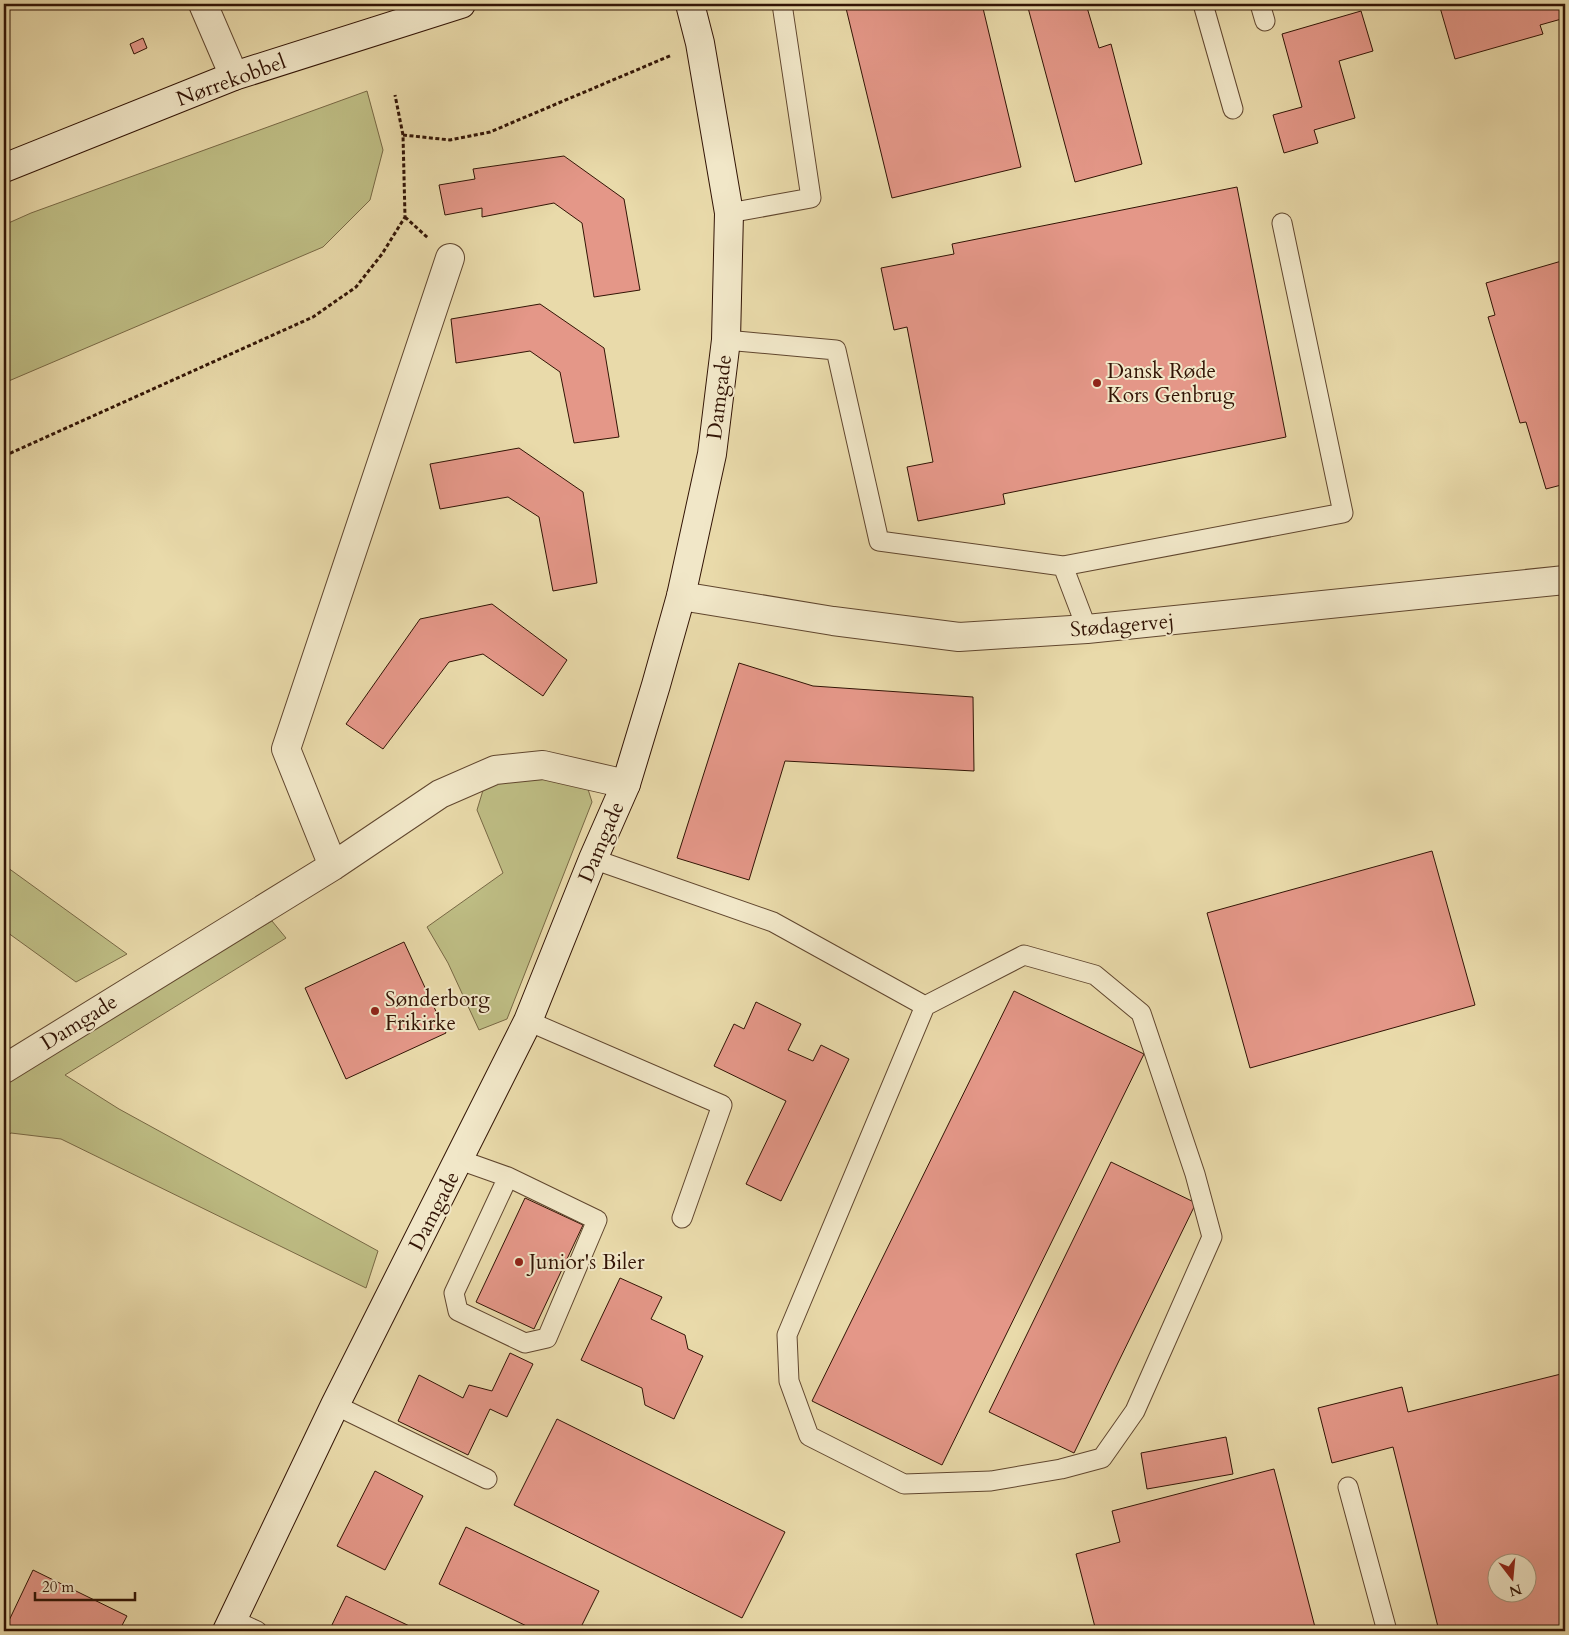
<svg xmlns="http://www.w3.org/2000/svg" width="1569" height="1635" font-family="Cardo,serif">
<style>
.green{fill:#bebd84;stroke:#786844}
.building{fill:#e49788;stroke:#321405;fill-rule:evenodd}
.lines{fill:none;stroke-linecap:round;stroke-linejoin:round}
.lane-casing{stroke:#60462e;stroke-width:21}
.street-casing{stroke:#60462e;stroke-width:30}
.secondary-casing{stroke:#321405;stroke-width:30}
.path{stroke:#321405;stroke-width:3;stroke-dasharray:4 2.5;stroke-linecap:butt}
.lane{stroke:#f1e7c8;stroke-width:19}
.street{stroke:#f1e7c8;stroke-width:28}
.secondary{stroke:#f1e7c8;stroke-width:28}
.poi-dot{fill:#8f2418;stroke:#f1e7c8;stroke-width:2}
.labels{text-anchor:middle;stroke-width:4;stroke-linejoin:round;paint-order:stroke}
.street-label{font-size:21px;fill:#321405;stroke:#f1e7c8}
.poi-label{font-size:21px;fill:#321405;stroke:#f1e7c8;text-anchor:start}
</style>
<rect width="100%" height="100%" fill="#e9daaa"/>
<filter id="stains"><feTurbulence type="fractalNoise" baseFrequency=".004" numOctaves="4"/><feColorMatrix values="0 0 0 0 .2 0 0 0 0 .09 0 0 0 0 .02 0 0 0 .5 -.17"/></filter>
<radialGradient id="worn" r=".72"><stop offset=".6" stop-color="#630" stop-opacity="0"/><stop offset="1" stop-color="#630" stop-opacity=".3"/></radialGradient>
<path class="green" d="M367,91L383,150L370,200L323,247L4,383V225L31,213Z
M545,776L587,786L592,802L507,1019L479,1030L448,963L427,927L503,873L477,810L484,787L518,777Z
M4,865L127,954L76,982L4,930Z
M272,921L286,938L65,1075L119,1109L378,1251L366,1288L61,1139L11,1133L4,1138V1080Z"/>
<path class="building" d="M845,4H982L1021,167L892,198Z
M1027,4H1086L1099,48L1111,44L1142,164L1075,182Z
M1318,4H1337L1319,9Z
M1439,4H1565V18L1540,25L1543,34L1455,59Z
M1361,11L1373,51L1339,61L1355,118L1314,130L1318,143L1284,153L1273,115L1302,107L1282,34Z
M143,38L147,48L134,54L130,44Z
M564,156L624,199L640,290L594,297L582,223L554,203L482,217V208L445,215L439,185L475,179L473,169Z
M1237,187L1286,437L1003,494L1005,504L918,521L907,467L933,462L907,327L894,330L881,268L954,254L952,244Z
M1565,260V484L1546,489L1526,422L1520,423L1488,317L1495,315L1486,283Z
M540,304L604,348L619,437L574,443L560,372L530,351L456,363L451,319Z
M519,448L583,492L597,583L553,591L539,517L508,497L440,509L430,464Z
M492,604L567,660L543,696L483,654L449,662L383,749L346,724L420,619Z
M739,663L813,686L973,697L974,771L785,761L749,880L677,858Z
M1432,851L1475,1005L1250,1068L1207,913Z
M404,942L446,1033L346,1079L305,988Z
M1014,991L1144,1054L942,1465L812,1401Z
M756,1002L801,1024L788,1050L813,1061L821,1045L849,1059L781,1201L746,1184L786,1101L714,1066L734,1024L744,1029Z
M1111,1162L1196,1203L1074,1453L989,1412Z
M525,1198L583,1225L534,1329L476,1302Z
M620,1278L662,1297L651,1319L685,1335L688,1349L703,1356L674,1419L645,1405L642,1388L581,1360Z
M510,1353L533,1364L507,1417L490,1409L468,1455L398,1421L419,1375L463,1398L469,1385L492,1391Z
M1565,1373V1631H1439L1393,1447L1332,1463L1318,1408L1402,1387L1408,1412ZM1496,1562H1526V1592H1496Z
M557,1419L785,1532L742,1618L514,1505Z
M1226,1437L1233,1474L1147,1489L1141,1453Z
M1274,1469L1316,1631H1096L1076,1554L1120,1542L1112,1511Z
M375,1471L423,1496L385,1570L337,1546Z
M466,1527L599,1591L579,1631H537L439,1584Z
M33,1570L127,1616L119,1631H4Z
M346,1596L420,1631H329Z"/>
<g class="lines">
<defs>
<path id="lane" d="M1203,4L1233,109
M1260,4L1265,21
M729,213L811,198L782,4
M726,340L836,350L879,541L1063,566L1087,629
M1063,566L1343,513L1282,223
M593,859L773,922L925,1006L787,1335L789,1381L809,1436L904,1484L991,1481L1061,1469L1102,1458L1135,1411L1212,1237L1195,1174L1141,1013L1095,975L1024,955L925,1006
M528,1021L722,1105L682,1218
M460,1160L508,1177L454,1293L458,1311L525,1343L547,1338L597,1220L508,1177
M335,1405L487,1479
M1348,1487L1387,1631
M233,1620L257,1631"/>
<path id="street" d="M203,4L234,76
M681,596L833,621L959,637L1087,629L1565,580
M333,866L286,749L450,258
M4,1069L333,866L440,794L495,770L543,765L626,784"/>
<path id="secondary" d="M4,168L234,76L461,4
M227,1631L335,1405L528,1021L593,859L626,784L656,685L681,596L712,454L726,340L729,213L700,43L690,4"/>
</defs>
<use href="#lane" class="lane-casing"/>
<use href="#street" class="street-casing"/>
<use href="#secondary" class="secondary-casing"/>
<path class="path" d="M403,135L450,140L490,132L672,55
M405,217L428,238
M4,456L313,317L356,287L382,254L405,217L403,135L395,95"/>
<use href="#lane" class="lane"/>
<use href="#street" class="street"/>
<use href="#secondary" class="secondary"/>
</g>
<g class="poi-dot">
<circle cx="1097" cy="383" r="5"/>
<circle cx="375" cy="1011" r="5"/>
<circle cx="519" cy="1262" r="5"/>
</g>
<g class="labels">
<g class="street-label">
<text transform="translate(231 80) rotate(-20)" y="7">Nørrekobbel</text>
<text transform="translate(719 397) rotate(-83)" y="7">Damgade</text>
<text transform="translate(1122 625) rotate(-5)" y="7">Stødagervej</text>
<text transform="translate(601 842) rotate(-67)" y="7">Damgade</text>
<text transform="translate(79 1022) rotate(-32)" y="7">Damgade</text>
<text transform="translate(434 1211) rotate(-63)" y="7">Damgade</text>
</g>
<g class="poi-label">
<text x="1107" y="378">Dansk Røde<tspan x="1107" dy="24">Kors Genbrug</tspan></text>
<text x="385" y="1006">Sønderborg<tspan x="385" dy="24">Frikirke</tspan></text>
<text x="529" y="1269">Junior's Biler</text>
</g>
</g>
<rect width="1569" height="1635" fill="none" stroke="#e9daaa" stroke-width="20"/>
<rect x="5" y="5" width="1559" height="1625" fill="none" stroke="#321405" stroke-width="2.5"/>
<rect x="10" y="10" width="1549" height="1615" fill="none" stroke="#321405"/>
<g transform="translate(1512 1578) rotate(164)"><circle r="24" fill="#f1e7c8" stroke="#a5937a"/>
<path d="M0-4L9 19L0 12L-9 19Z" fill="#8f2418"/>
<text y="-8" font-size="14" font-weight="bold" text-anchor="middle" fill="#321405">N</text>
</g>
<path d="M35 1592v8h100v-8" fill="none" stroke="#321405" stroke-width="2.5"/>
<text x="42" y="1592" font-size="15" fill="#321405" stroke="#f1e7c8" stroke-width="4" paint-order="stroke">20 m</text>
<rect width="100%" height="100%" filter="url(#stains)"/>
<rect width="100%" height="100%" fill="url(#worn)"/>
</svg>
